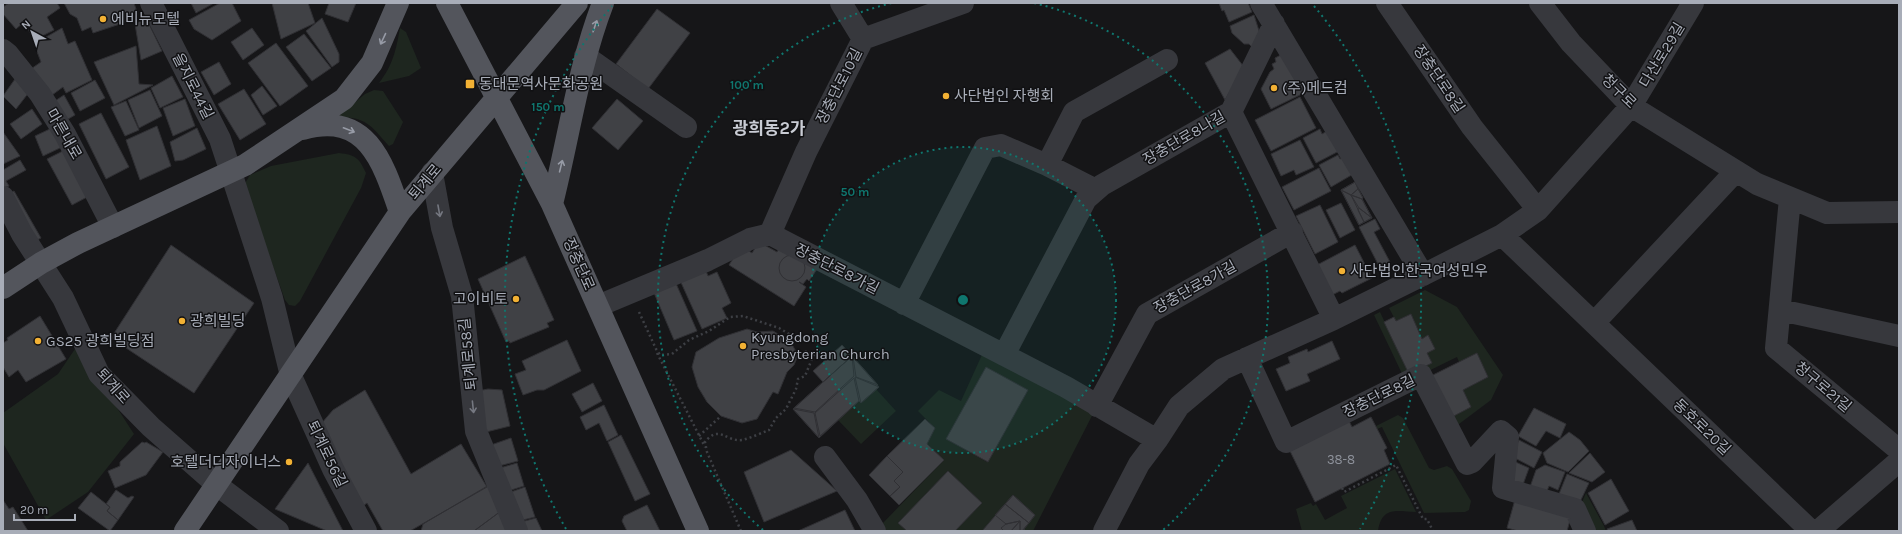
<svg xmlns="http://www.w3.org/2000/svg" width="1902" height="534" font-family="Karla,'Noto Sans KR',sans-serif">
<style>
.green{fill:#1e261f;fill-rule:evenodd}
.building{fill:#404145;stroke:#303034}
.lines{fill:none;stroke-linecap:round;stroke-linejoin:round}
.path{stroke:#3d3f44;stroke-width:2.5;stroke-dasharray:2 3;stroke-linecap:butt}
.minor{stroke:#37383d;stroke-width:22}
.major{stroke:#53555c;stroke-width:22}
.oneway{stroke:#979ba6}
.oneway2{stroke:#757881}
.ring{fill:none;stroke:#0f766e;stroke-width:2;stroke-dasharray:2 4}
.poi-dot{fill:#f2b134;stroke:#111113;stroke-width:1.5}
.labels{text-anchor:middle;stroke-width:3;stroke-linejoin:round;paint-order:stroke}
.number-label{font-size:13px;fill:#8e929b}
.poi-label{font-size:15px;fill:#a8adb8;stroke:#111113;text-anchor:start}
.street-label{font-size:15px;fill:#a8adb8;stroke:#111113}
.quarter-label{font-size:17px;font-weight:bold;fill:#c9ccd4;stroke:#111113}
.centre{fill:#0f766e;stroke:#111113;stroke-width:2}
.ring-label{font-size:12px;text-anchor:middle;font-weight:bold;fill:#0f766e;stroke:#111113;stroke-width:3;stroke-linejoin:round;paint-order:stroke}
</style>
<rect width="100%" height="100%" fill="#161618"/>
<path class="green" d="M400,28L406,32L421,68L409,76L379,83C393,65 396,50 400,28Z
M374,90L383,91L403,122L393,144L389,146C370,125 367,117 337,117L365,94Z
M339,153C356,155 359,158 366,173L361,188L300,301L295,306L289,305L285,300L244,185L250,175L271,166Z
M1425,290L1457,307L1503,375L1491,400L1455,427L1450,418L1471,407L1463,390L1488,377L1477,353L1459,362L1457,357L1406,382L1374,315L1380,312L1409,373L1432,363L1427,353L1435,349L1428,336L1422,339L1411,314L1396,321L1389,308Z
M77,346L134,434L88,492L46,520L3,443V413L58,374Z
M986,346L1097,406L1033,531H1026L1024,529L1035,515L1013,496L982,531H955L982,503L948,471L898,523L907,531H886L883,523L944,460L927,444L935,428L918,411L939,390L961,401ZM946,439L996,448L987,462Z
M876,389L896,411L861,444L838,420L859,401L861,403Z
M1398,415L1403,418L1429,468L1434,470L1447,466L1452,469L1471,501L1469,510L1465,512L1424,513L1382,427L1377,429L1376,426Z
M1395,469L1416,512C1396,511 1382,506 1378,531H1302L1296,509L1311,503L1313,506L1316,504L1325,520L1347,508L1341,496Z
M1586,493L1604,526L1606,531H1591L1579,509Z"/>
<path class="building" d="M9,3H57L60,8L47,17L54,30L34,40L24,22L16,29L3,14V7Z
M64,3H134L137,12L128,15L129,21L93,33L91,27L82,31L77,18L70,14Z
M191,3H214L196,13Z
M220,3H232L241,21L212,40L194,29L189,20Z
M272,3H308L315,23L281,39Z
M329,3H356L348,22L325,14Z
M1219,3H1248L1252,12L1229,22L1224,10L1222,11Z
M657,9L690,33L648,89L616,64Z
M1254,15L1260,34L1253,48L1249,44H1244L1232,33L1230,26Z
M146,18L162,51L141,60L135,24Z
M322,18L339,54V62L332,67L306,31Z
M62,28L68,44L75,41L92,80L66,93L63,87L48,98L28,71L41,62L34,44Z
M252,28L264,45L243,60L231,42Z
M304,34L331,68L312,81L286,47Z
M276,43L308,86L280,106L248,63Z
M136,46L139,84L153,85L114,105L94,62Z
M1230,49L1244,67L1225,100L1205,63Z
M1285,53L1304,93L1271,109L1261,89L1270,72L1274,69L1272,64L1276,62L1275,58Z
M219,62L231,84L214,95L201,72Z
M172,76L183,97L160,108L151,88Z
M15,79L30,91L16,109L3,96Z
M95,80L105,98L80,111L71,93Z
M262,86L277,106L263,115L251,95Z
M244,89L266,124L240,140L218,104Z
M150,90L162,116L139,128L128,100Z
M64,95L75,115L63,122L52,103Z
M1300,97L1316,128L1271,151L1255,120Z
M185,99L195,126L173,136L163,108Z
M617,99L643,121L618,150L592,128Z
M126,101L139,130L125,136L111,107Z
M32,109L42,124L21,139L10,124Z
M101,113L129,167L106,179L79,124Z
M157,126L171,166L140,180L126,140Z
M52,128L62,147L43,156L35,136Z
M197,128L206,149L183,160L175,161L170,142Z
M1320,129L1322,134L1329,130L1339,151L1316,163L1303,138Z
M3,132L20,156L3,164Z
M1300,140L1314,167L1296,175L1294,170L1281,176L1271,154Z
M65,150L89,196L72,205L47,159Z
M1338,155L1340,159L1346,156L1355,173L1331,187L1319,165Z
M20,160L26,170L6,181L9,186L3,188V170Z
M1319,168L1331,191L1294,210L1282,187Z
M1355,182L1363,198L1362,199L1372,218L1359,225L1341,190Z
M1355,182L1358,189L1351,195L1341,190Z
M1358,189L1363,198L1362,199L1351,195Z
M1341,190L1351,195L1364,222L1359,225Z
M14,191L41,238L33,242L6,195Z
M1351,195L1362,199L1372,218L1359,208Z
M1341,203L1355,230L1340,238L1326,210Z
M1320,205L1338,242L1315,254L1296,216Z
M1359,208L1372,218L1364,222L1358,210Z
M1375,219L1380,229L1374,232L1390,262L1380,268L1359,227Z
M759,242L777,252L780,247L817,269L809,281L807,279L803,284L799,282L806,287L794,306L729,265L741,246L752,253Z
M171,245L254,303L194,393L111,338Z
M1355,245L1372,278L1342,293L1340,291L1332,295L1317,265Z
M779 268a13 13 0 1 1 26 0a13 13 0 1 1-26 0Z
M525,256L554,320L547,323L549,327L510,343L509,341L506,342L478,279Z
M704,266L708,276L717,272L731,303L722,308L727,318L702,329L679,278Z
M674,279L697,331L674,340L652,288Z
M1411,314L1422,339L1428,335L1435,349L1427,353L1432,363L1409,374L1384,322L1394,317L1396,321Z
M40,316L66,359L26,382L18,370L9,377L3,367V343L8,340L7,338Z
M747,329L757,332L773,331L790,341L798,355L794,365L787,372L778,394L773,392L757,419L742,423L721,416L707,402L698,387L692,367L696,352L719,338Z
M567,340L581,371L544,390H537L523,395L515,374L526,370L522,361Z
M1332,341L1340,359L1307,374L1310,381L1286,391L1276,369L1290,363L1288,357L1307,349L1308,352Z
M842,345L852,356L823,382L813,371Z
M1477,353L1488,377L1463,390L1471,407L1450,418L1429,377Z
M852,356L879,387L861,403L859,401L819,438L793,409Z
M852,356L854,376L815,412L794,408Z
M853,357L878,385L856,377Z
M986,367L1028,390L988,462L946,439Z
M855,377L879,387L861,403Z
M854,378L859,401L820,436L815,413Z
M593,383L602,401L582,412L572,394Z
M488,389L502,390L510,426L486,432L478,391Z
M365,390L411,474L461,444L487,487L410,531H383L367,503L363,506L321,424L333,410Z
M604,405L618,435L607,441L599,423L586,430L580,417Z
M1534,408L1566,424L1560,438L1546,431L1536,446L1518,436Z
M793,409L814,413L819,438Z
M1371,417L1387,448L1384,450L1390,464L1315,502L1290,451L1349,421L1352,427Z
M925,419L935,428L927,444L944,460L899,505L890,496L900,487L894,481L903,472L887,456Z
M1569,432L1580,440L1589,451L1568,472L1547,463L1543,453Z
M621,435L650,494L635,501L608,442Z
M511,438L518,461L499,466L491,445Z
M1519,440L1542,452L1534,468L1511,456Z
M142,442L145,443L146,442L163,452L146,475L115,488L108,471L120,466V462Z
M791,450L837,491L764,522L744,472Z
M1590,453L1605,472L1592,482L1569,473Z
M887,456L903,472L894,481L900,487L890,496L869,475Z
M1511,460L1529,468L1521,490L1506,486Z
M308,463L343,531H327L275,509Z
M517,463L524,486L508,491L500,468Z
M1545,465L1565,472L1558,490L1549,486L1545,496L1529,490L1536,470Z
M948,471L982,503L955,531H907L898,523Z
M1567,474L1589,483L1578,506L1557,499Z
M1611,479L1629,511L1605,525L1588,493Z
M489,485L501,511L474,531H421L423,524Z
M525,487L535,517L519,521L508,493Z
M116,490L128,498L132,496L134,497L118,520L107,511L110,507L106,504Z
M91,492L110,507L107,511L118,520L110,531L78,508Z
M1013,495L1035,515L1024,529L1026,531H982Z
M1013,495L1035,515L1029,523L1005,504Z
M1516,496L1572,513L1567,531H1518L1507,528Z
M3,500L9,509L13,507L28,531H3Z
M1005,504L1029,523L1022,531H1020V521L1006,524L995,515Z
M647,505L660,531H627L622,521L624,516Z
M845,510L855,531H798Z
M501,511L510,531H474Z
M536,518L542,531H525L521,522Z
M1632,520L1637,531H1608L1607,529Z
M1020,521V531H1011Z
M1020,521L1011,531H1004L1001,528L1006,524Z"/>
<g class="lines">
<path class="path" d="M639,312L656,349L660,355L672,354L689,340L709,331L730,317L743,316L779,328L789,334L790,341
M657,353L705,447
M699,436L721,416
M1342,488L1344,492L1396,465L1423,519H1427L1433,531
M741,531L707,452L705,442C719,424 726,442 742,440C751,438 761,433 769,430L776,418L786,409L796,389L798,379L805,376L814,354L804,351"/>
<path class="minor" d="M151,3L220,139L272,298L291,376L333,469L366,531
M841,3L863,39
M1261,3L1423,275
M1387,3L1472,127L1538,210
M1540,3L1571,43L1631,106L1757,184L1827,213L1899,212
M3,50L8,54L40,94L65,134L113,227
M585,56L686,127
M1231,112L1334,319
M1047,165L1074,112L1167,60
M432,173L442,228L462,296L476,431L517,531
M3,197L22,234L63,298L99,374L151,427L217,485L278,531
M1790,198L1776,348L1899,450
M770,234L1066,387L1157,440
M770,234L806,152L863,39L963,3
M1502,235L1811,531
M904,304L985,148L1001,145L1047,165L1096,190
M598,306L708,260L750,239L770,234
M1780,310L1899,336
M1594,323L1736,171
M1004,355L1086,199L1102,185L1231,112L1274,24
M1247,358L1286,442L1421,375L1467,464L1472,462L1501,431L1508,437L1503,488L1575,509L1585,531
M1097,406L1147,314L1292,232
M825,457L857,500L875,531
M1104,531L1139,464L1157,440L1179,406L1223,369L1334,319L1423,275L1502,235L1538,210L1631,106L1693,3
M1818,531L1899,461"/>
<path class="major" d="M447,3L552,204L698,531
M303,129C367,111 383,162 400,212
M552,204C569,137 578,68 603,3
M3,288L41,263L78,243L245,165L344,99L372,63L398,3
M185,531L400,212L577,3"/>
</g>
<defs><path id="oneway-shaft" d="M-6 0H5M1.5-3L5.5 0L1.5 3" fill="none" stroke-width="1.6" stroke-linecap="round" stroke-linejoin="round"/></defs>
<g class="oneway">
<use href="#oneway-shaft" transform="translate(595 26) rotate(-71)"/>
<use href="#oneway-shaft" transform="translate(383 39) rotate(115)"/>
<use href="#oneway-shaft" transform="translate(349 130) rotate(21)"/>
<use href="#oneway-shaft" transform="translate(561 166) rotate(-76)"/>
</g>
<g class="oneway2">
<use href="#oneway-shaft" transform="translate(439 211) rotate(80)"/>
<use href="#oneway-shaft" transform="translate(473 407) rotate(84)"/>
</g>
<circle cx="963" cy="300" r="153" fill="#0f766e" fill-opacity=".12"/>
<g class="ring">
<circle cx="963" cy="300" r="153"/>
<path d="M763 530A305 305 0 0 1 892 3M1034 3A305 305 0 0 1 1163 530"/>
<path d="M566 529A458 458 0 0 1 612 6M1314 6A458 458 0 0 1 1360 529"/>
</g>
<g class="poi-dot">
<circle cx="103" cy="19" r="4"/>
<rect x="465" y="79" width="10" height="10" rx="2"/>
<circle cx="1274" cy="88" r="4"/>
<circle cx="946" cy="96" r="4"/>
<circle cx="1342" cy="271" r="4"/>
<circle cx="516" cy="299" r="4"/>
<circle cx="182" cy="321" r="4"/>
<circle cx="38" cy="341" r="4"/>
<circle cx="743" cy="346" r="4"/>
<circle cx="289" cy="462" r="4"/>
</g>
<g class="labels">
<g class="number-label">
<text x="1341" y="464">38-8</text>
</g>
<g class="poi-label">
<text x="111" y="24">에비뉴모텔</text>
<text x="479" y="89">동대문역사문화공원</text>
<text x="1282" y="93">(주)메드컴</text>
<text x="954" y="101">사단법인 자행회</text>
<text x="1350" y="276">사단법인한국여성민우</text>
<text x="508" y="304" text-anchor="end">고이비토</text>
<text x="190" y="326">광희빌딩</text>
<text x="751" y="342">Kyungdong<tspan x="751" dy="17">Presbyterian Church</tspan></text>
<text x="46" y="346">GS25 광희빌딩점</text>
<text x="281" y="467" text-anchor="end">호텔더디자이너스</text>
</g>
<g class="street-label">
<text transform="translate(1662 55) rotate(-59)" y="5">다산로29길</text>
<text transform="translate(1439 79) rotate(56)" y="5">장충단로8길</text>
<text transform="translate(193 86) rotate(63)" y="5">을지로44길</text>
<text transform="translate(839 86) rotate(-63)" y="5">장충단로10길</text>
<text transform="translate(1619 91) rotate(44)" y="5">청구로</text>
<text transform="translate(64 134) rotate(60)" y="5">마른내로</text>
<text transform="translate(1184 138) rotate(-30)" y="5">장충단로8나길</text>
<text transform="translate(425 182) rotate(-50)" y="5">퇴계로</text>
<text transform="translate(579 264) rotate(66)" y="5">장충단로</text>
<text transform="translate(837 269) rotate(27)" y="5">장충단로8가길</text>
<text transform="translate(1195 287) rotate(-29)" y="5">장충단로8가길</text>
<text transform="translate(468 354) rotate(-96)" y="5">퇴계로58길</text>
<text transform="translate(113 386) rotate(48)" y="5">퇴계로</text>
<text transform="translate(1823 387) rotate(40)" y="5">청구로21길</text>
<text transform="translate(1379 396) rotate(-26)" y="5">장충단로8길</text>
<text transform="translate(1702 427) rotate(44)" y="5">동호로20길</text>
<text transform="translate(327 454) rotate(64)" y="5">퇴계로56길</text>
</g>
<g class="quarter-label">
<text x="769" y="134">광희동2가</text>
</g>
</g>
<circle cx="963" cy="300" r="6" class="centre"/>
<g class="ring-label">
<text x="747" y="89">100 m</text>
<text x="548" y="111">150 m</text>
<text x="855" y="196">50 m</text>
</g>
<rect width="1902" height="534" fill="none" stroke="#a8adb8" stroke-width="8"/>
<g transform="translate(32 32) rotate(320)" stroke="#111113" stroke-width="3" paint-order="stroke">
<path d="M0-3L7 15L0 10L-7 15Z" fill="#a8adb8"/>
<text y="-6" font-size="11" font-weight="bold" text-anchor="middle" fill="#a8adb8">N</text>
</g>
<path d="M14 514v6h61v-6" fill="none" stroke="#a8adb8" stroke-width="2"/>
<text x="20" y="514" font-size="12" fill="#a8adb8" stroke="#111113" stroke-width="3" paint-order="stroke">20 m</text>
</svg>
